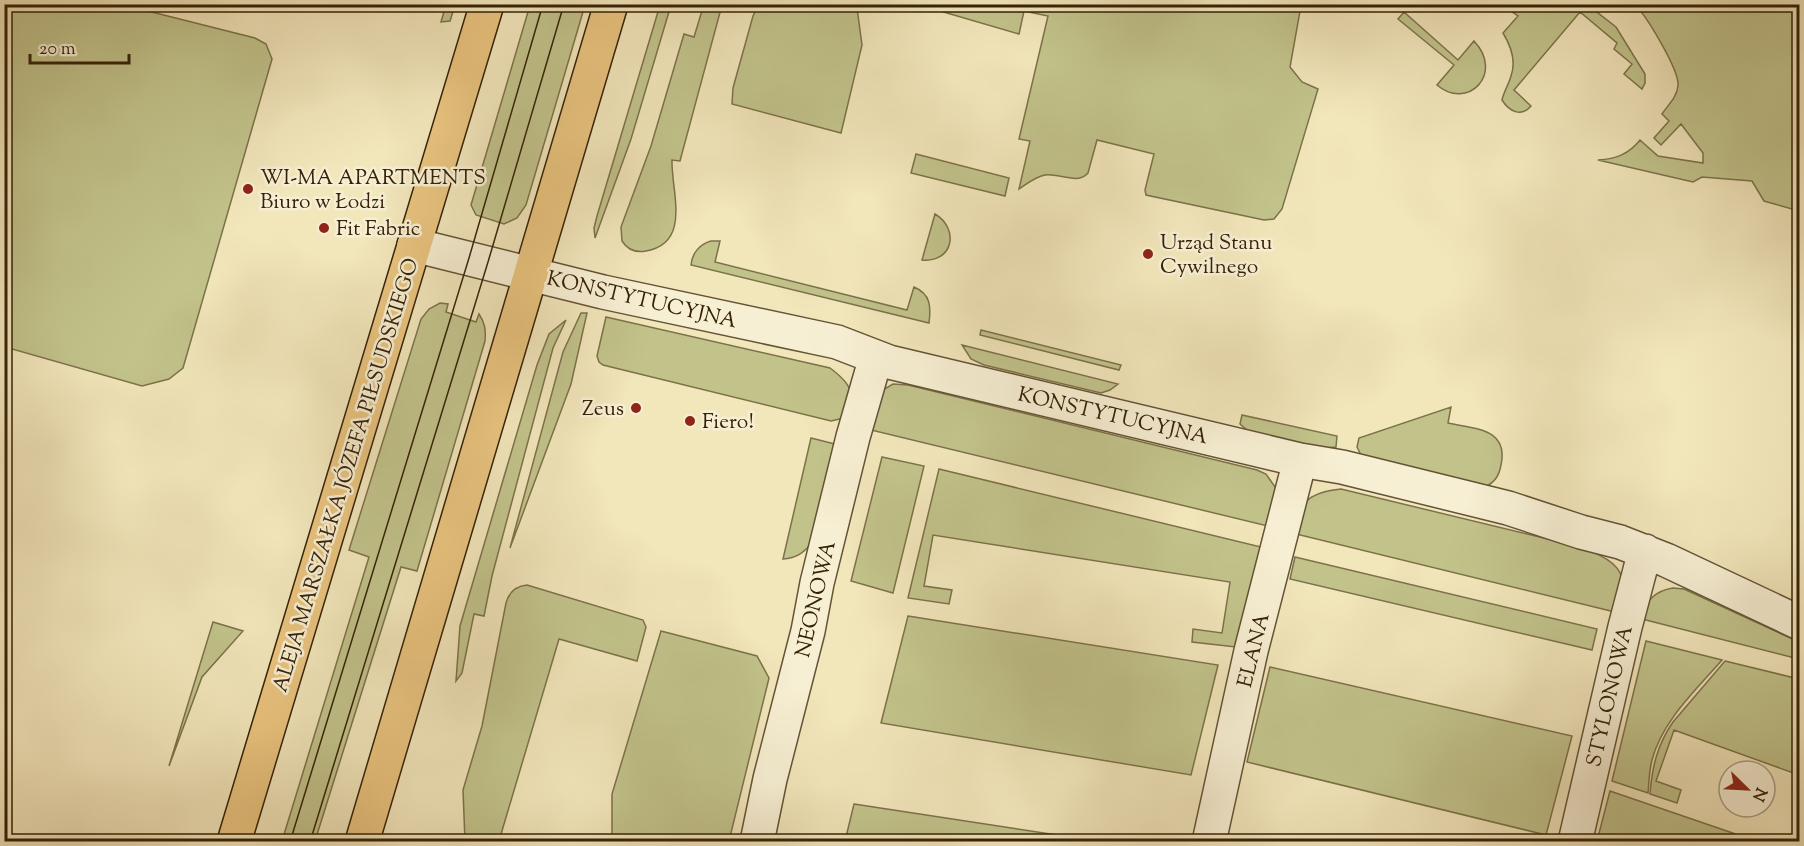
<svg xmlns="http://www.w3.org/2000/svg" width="1804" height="846" font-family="'Sorts Mill Goudy',serif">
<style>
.green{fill:#c2c38b;stroke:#7c724a;stroke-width:1.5}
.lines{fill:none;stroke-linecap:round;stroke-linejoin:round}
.minor-casing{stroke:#645336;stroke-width:36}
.major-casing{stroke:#352209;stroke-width:36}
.minor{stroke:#f7efd3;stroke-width:33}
.major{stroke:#e9c37e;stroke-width:33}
.tram{stroke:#352209;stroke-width:1.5}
.poi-dot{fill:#8f2418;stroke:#f7efd3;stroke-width:2}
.labels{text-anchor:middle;stroke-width:5;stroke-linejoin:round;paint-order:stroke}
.poi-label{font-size:21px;fill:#352209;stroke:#f7efd3;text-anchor:start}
.street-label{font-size:21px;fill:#352209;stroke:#f7efd3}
</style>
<rect width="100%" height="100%" fill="#f2e6bb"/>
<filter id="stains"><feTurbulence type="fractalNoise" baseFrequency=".00333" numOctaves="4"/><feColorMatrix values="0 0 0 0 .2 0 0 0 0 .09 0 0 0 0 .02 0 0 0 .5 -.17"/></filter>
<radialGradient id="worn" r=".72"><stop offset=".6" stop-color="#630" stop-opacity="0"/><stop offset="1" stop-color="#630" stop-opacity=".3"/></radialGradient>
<path class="green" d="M704,4L722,5L680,161L672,160C671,191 692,243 646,251C635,253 627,249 622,241L621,227L651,146L684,34L694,37Z
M843,4L857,8L862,45L841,133L732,104L733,88L753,16L758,5Z
M1517,4L1545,5L1551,9L1555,5H1571L1580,12L1593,9L1616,27L1645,74V83L1642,89L1624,74L1632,64L1614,49L1617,43L1580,12L1514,90L1531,106C1521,118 1509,111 1502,100C1504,91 1509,84 1511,76C1516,62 1511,46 1503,33L1518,16L1511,11Z
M4,5H124L255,38L266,44L272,59L183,368L169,379L142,386L5,347Z
M446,5H455L450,21L441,22Z
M530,5H585L526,205L517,218L504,224L476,215L471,205Z
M660,5H671L631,139L595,238L594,228L597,216Z
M942,5H1304L1310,11H1300L1290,67L1302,82L1318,89L1282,209L1274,219L1264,220L1146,195L1145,190L1154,154L1097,140L1088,173C1078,185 1059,173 1045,175C1035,177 1028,183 1019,189L1030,141L1019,139L1048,16L1024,11L1019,34L940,11Z
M1635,5H1799V211L1764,201L1752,181L1702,177L1693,182L1598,160C1616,159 1629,154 1640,140L1658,156L1703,163V153L1681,124L1661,145L1654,138L1669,121L1662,114C1668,105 1677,97 1678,86C1680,71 1646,15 1635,5Z
M1404,12L1458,60L1474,41C1505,74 1467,111 1437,85L1454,65L1398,19Z
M916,154L1009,178L1005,196L911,173Z
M935,214C960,229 953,263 922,260Z
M711,241H720L715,262L907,310L914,287C931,294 931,307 929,323L691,265C692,253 700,244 711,241Z
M440,303L448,304L446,312L476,322L479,314C485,323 486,330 485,341L417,571L401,567L315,841H282L369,557L349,550L421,319L429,309Z
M581,313H587L571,384L510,548L563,352Z
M606,317L830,368C855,387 852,390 844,418L831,421L603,365L599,362L597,356Z
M566,320L553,348L492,576L484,616L474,614L462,673L456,681L460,626L537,365L549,334Z
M981,330L1121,365L1119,370L980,335Z
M962,345L1118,384L1110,390L1101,393L984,365L971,359Z
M893,384L908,385L1257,470L1266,474L1280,494L1272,527L871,430L881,391Z
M1451,407L1448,423C1475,429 1509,428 1501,465C1499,476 1495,482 1485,487L1364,461L1357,447L1359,438Z
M1242,415L1337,436L1336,447L1324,448L1248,431L1240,424Z
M811,438L839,445L812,543C803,553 797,558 783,559Z
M882,457L924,466L893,593L851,581Z
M939,469L1261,547L1236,647L1192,642L1193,629L1222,633L1230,582L933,535L924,586L952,590L949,604L908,598Z
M1341,489L1577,546C1592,552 1619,560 1622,579C1624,589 1620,603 1619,613L1288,532C1304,502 1305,493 1341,489Z
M1295,557L1597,629L1592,650L1290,579Z
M527,585L643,620L646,627L637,661L559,639L499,841H465L463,790L482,726L506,603C509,592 516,586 527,585Z
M1673,588L1684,589L1799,642V659L1638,618C1647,602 1653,591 1673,588Z
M908,616L1218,665L1191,775L881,723Z
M213,622L243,631L202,677L169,766Z
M661,631L757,656L769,678L729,841H612V794Z
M1646,641L1722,660C1696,690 1662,721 1652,760C1649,771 1649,783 1648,793L1612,781Z
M1725,661L1799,679V775L1674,730L1656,781L1681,790L1677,803L1650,794C1652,768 1657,745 1673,722Z
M1270,667L1572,736L1546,835L1247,762Z
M1610,791L1756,841H1597Z
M854,804L1096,841H845Z"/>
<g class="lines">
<defs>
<path id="minor" d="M414,245L603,292L837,342L889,362L1300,460L1342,467L1508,508L1581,532L1620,542L1666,560L1800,623
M757,842L770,779L808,631L817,583L853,437L876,357
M1209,842L1251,651L1300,460
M1575,842L1625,627L1645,551"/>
<path id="major" d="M234,842L487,4
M362,842L611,4"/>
</defs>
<use href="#minor" class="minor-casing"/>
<use href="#major" class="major-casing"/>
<use href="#minor" class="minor"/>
<use href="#major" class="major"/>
<path class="tram" d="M290,842L469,258L543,4
M310,842L488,262L564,4"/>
</g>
<g class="poi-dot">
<circle cx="248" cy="189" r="6"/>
<circle cx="324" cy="228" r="6"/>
<circle cx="1148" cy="254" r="6"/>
<circle cx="636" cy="408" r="6"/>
<circle cx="690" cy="421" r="6"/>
</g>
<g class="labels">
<g class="poi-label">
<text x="260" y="184">WI-MA APARTMENTS<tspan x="260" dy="24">Biuro w Łodzi</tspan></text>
<text x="336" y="235">Fit Fabric</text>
<text x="1160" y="249">Urząd Stanu<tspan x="1160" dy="24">Cywilnego</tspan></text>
<text x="624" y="415" text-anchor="end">Zeus</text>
<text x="702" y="428">Fiero!</text>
</g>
<g class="street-label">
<text transform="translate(642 299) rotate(13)" y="7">KONSTYTUCYJNA</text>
<text transform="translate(1113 415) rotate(13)" y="7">KONSTYTUCYJNA</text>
<text transform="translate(345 475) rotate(-73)" y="7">ALEJA MARSZAŁKA JÓZEFA PIŁSUDSKIEGO</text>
<text transform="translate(815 599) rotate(-77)" y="7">NEONOWA</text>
<text transform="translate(1253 650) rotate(-76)" y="7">ELANA</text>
<text transform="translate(1609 696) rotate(-77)" y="7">STYLONOWA</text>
</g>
</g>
<rect width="1804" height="846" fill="none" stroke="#f2e6bb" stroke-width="24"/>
<rect x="6" y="6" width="1792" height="834" fill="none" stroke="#352209" stroke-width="3"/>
<rect x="12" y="12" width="1780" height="822" fill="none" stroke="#352209" stroke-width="1.5"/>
<g transform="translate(1747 789) rotate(114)"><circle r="28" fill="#f7efd3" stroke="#a99d82" stroke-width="1.5"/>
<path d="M0-4.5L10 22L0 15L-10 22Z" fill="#8f2418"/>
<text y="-9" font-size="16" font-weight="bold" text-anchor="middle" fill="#352209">N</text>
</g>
<path d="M30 54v9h99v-9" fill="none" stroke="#352209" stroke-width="3"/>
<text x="39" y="54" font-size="18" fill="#352209" stroke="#f7efd3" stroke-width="4.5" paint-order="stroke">20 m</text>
<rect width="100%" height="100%" filter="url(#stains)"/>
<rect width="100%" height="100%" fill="url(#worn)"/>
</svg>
